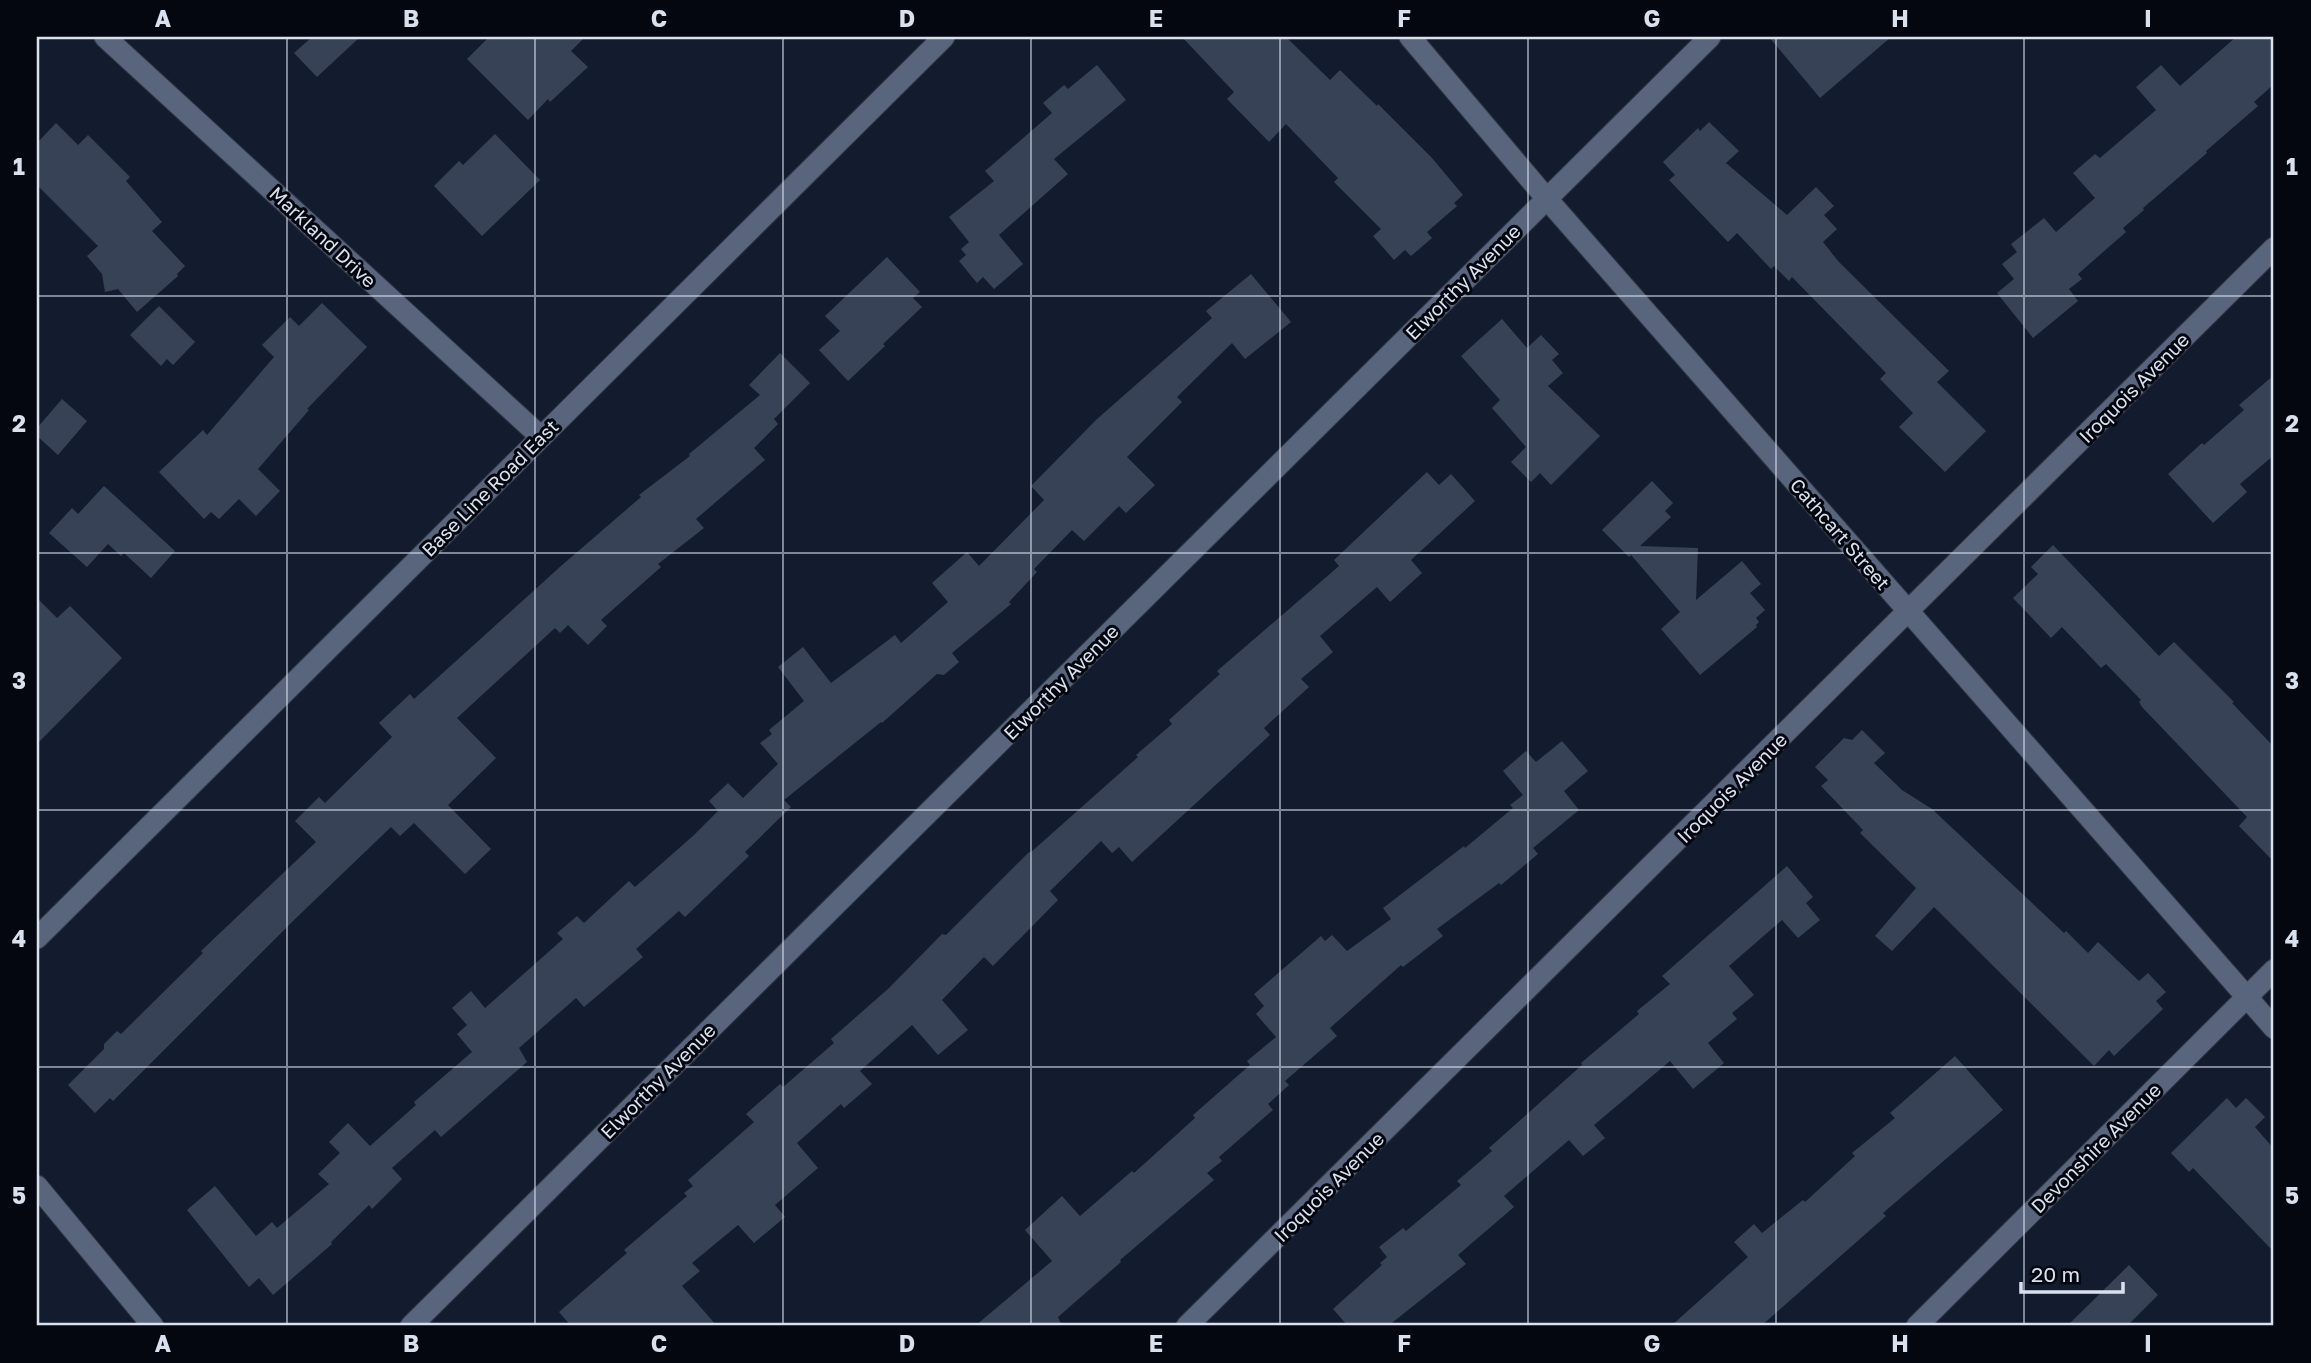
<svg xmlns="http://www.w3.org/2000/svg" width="2311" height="1363" font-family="'Golos Text',sans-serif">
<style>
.building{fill:#374257}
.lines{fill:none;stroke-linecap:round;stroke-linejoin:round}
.minor-casing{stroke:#323646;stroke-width:23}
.minor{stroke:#59657c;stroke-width:21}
.grid{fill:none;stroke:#dae1ee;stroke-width:2;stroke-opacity:0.55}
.labels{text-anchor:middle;stroke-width:6;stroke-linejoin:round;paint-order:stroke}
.street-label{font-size:19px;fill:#dae1ee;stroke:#04070f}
.neatline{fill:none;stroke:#dae1ee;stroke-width:2.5}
.grid-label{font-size:23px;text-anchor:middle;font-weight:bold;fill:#dae1ee}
</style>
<rect width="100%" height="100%" fill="#131c2f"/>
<path class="building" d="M312,37H360L317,77L294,53Z
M489,37H585L571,51L588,67L550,102L548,99L528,120L467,59Z
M1182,37H1286L1330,80L1340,70L1377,106L1378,104L1432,158L1463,195L1454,203L1457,206L1427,232L1432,238L1411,256L1405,250L1394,260L1373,236L1381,229L1334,182L1338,178L1286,124L1269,142L1227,99L1234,92Z
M1769,37H1891L1820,98Z
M2236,37H2274V84L2254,102L2258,106L2206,151L2207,153L2143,208L2144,210L2123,228L2126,232L2078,274L2082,279L2069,289L2078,301L2033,338L1997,293L2014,279L2002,264L2017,252L2011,244L2044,218L2056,232L2095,198L2073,173L2095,154L2100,158L2156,110L2136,87L2161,65L2180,86Z
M1097,65L1126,100L1054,159L1068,174L999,235L1023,264L994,289L983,277L977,283L959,261L966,255L961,249L969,242L949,217L994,181L985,171L1052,113L1043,103L1064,85L1068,89Z
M1709,122L1739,151L1726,163L1787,215L1816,187L1834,206L1824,215L1837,229L1823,242L1838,261L1949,371L1937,382L1986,431L1945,472L1899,427L1913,413L1880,379L1886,373L1792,277L1789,281L1774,266L1771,269L1737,233L1728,242L1669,180L1675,175L1663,162L1698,128L1700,131Z
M56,123L78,145L88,135L130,177L126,181L162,222L152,231L185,266L177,274L178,276L137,312L118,289L105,292L102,274L87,256L98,246L37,185V143Z
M495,134L540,180L482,236L434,186L459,161L463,165Z
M887,257L920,292L913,298L922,307L883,344L885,346L848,381L819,350L840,331L825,316Z
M1251,274L1291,322L1245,359L1232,343L1177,397L1182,402L1127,457L1155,485L1126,513L1119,506L1084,541L1072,530L1034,569L1037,572L1009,602L1011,604L952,653L959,662L944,675L937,674L882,723L881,722L784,800L791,807L745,852L749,856L685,917L679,911L636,949L643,957L584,1007L576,998L519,1048L527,1062L441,1137L435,1130L392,1168L402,1179L372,1209L369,1205L331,1242L332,1244L273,1295L259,1278L249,1287L187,1210L215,1186L256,1236L272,1222L277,1228L329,1184L318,1174L340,1153L329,1142L348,1123L370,1146L416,1105L414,1102L472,1052L457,1034L467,1025L452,1008L471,991L485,1008L563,939L557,933L577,916L584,923L629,881L635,887L694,835L718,811L709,801L728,783L743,798L778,764L760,743L772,734L769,730L804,701L778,667L803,647L831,683L895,635L901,643L948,602L932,583L967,552L979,566L1044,500L1031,486L1097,419L1212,318L1206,311Z
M322,303L367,347L307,409L309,410L258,469L280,491L256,516L239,499L219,519L211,512L204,519L159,472L203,430L207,435L274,357L262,345L290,317L299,326Z
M159,306L195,342L173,365L167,359L161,366L130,335Z
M1502,319L1527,348L1541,335L1559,354L1552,360L1563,373L1548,386L1600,436L1551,485L1540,473L1531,482L1511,462L1526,447L1492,408L1500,400L1461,356Z
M780,353L810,383L774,419L778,424L754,448L765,460L696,519L704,528L658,564L661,567L601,620L607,626L588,645L568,625L560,633L555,628L457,718L496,758L448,805L491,849L465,874L414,823L400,836L391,827L293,921L113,1101L110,1098L95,1113L68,1085L104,1049V1044L117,1031L121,1034L203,953L201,951L316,842L295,821L319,797L325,803L392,737L379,723L410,694L414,699L561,566L641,497L639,495L690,456L689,454L760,395L749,385Z
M2274,375V455L2240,484L2247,492L2213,523L2168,474L2202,443L2204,445L2244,410L2239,405Z
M62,399L87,421L58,455L37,436V428Z
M1427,472L1439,485L1451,474L1475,501L1411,560L1422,573L1390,602L1377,587L1320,636L1333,652L1301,679L1309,687L1264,728L1270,735L1132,862L1119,847L1112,853L1101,841L1050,891L1058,900L993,966L984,957L942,1000L968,1030L938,1055L912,1025L860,1071L872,1084L844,1108L841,1104L797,1143L818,1168L775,1205L785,1217L754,1243L738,1225L692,1263L700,1271L682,1286L717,1326H571L559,1312L627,1253L624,1250L687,1196L684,1193L693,1186L688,1180L754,1122L746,1114L780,1084L783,1087L834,1043L831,1039L889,988L942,934L946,935L1029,852L1030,853L1138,757L1136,755L1172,724L1169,720L1220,674L1217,671L1339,566L1334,560Z
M1652,481L1673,503L1665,511L1671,517L1640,546L1698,548L1696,600L1742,561L1761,584L1750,593L1765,610L1756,618L1759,622L1756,625L1757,627L1700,675L1661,629L1680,612L1631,555L1629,557L1602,530Z
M104,486L175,551L151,578L124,553L121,556L108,544L87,567L49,533L72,508L78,514Z
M2053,545L2159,656L2174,642L2234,702L2232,703L2274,747V862L2239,826L2247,817L2142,707L2139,702L2141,700L2106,664L2101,668L2062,627L2051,638L2013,598L2038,574L2031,567Z
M37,598L57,618L70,606L122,658L37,744Z
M1862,730L1885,753L1874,763L1902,790L1932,809L2064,933L2066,931L2088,953L2098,942L2139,981L2148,973L2166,992L2156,1001L2163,1009L2114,1056L2109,1050L2094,1066L1934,907L1892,951L1875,936L1916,888L1860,833L1863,830L1821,786L1828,780L1815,767L1844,738L1852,740Z
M1562,741L1588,771L1564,791L1579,810L1533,848L1538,854L1501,885L1499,883L1437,929L1443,936L1403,967L1401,965L1330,1028L1337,1036L1285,1081L1289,1085L1268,1104L1273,1110L1219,1157L1222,1161L1207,1173L1214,1180L1120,1260L1121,1262L1058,1317L1062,1326H975L1052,1261L1025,1230L1062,1196L1080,1216L1132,1171L1134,1173L1195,1118L1193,1115L1250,1065L1247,1061L1276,1037L1256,1014L1264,1006L1254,994L1321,936L1325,941L1332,935L1347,951L1391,919L1383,908L1464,846L1465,848L1513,808L1510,805L1523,795L1503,771L1526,751L1536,762Z
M1787,866L1813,897L1806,903L1820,920L1798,938L1782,920L1729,966L1754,995L1732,1013L1737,1019L1708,1043L1724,1063L1693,1089L1670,1061L1594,1125L1605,1138L1583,1156L1569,1140L1504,1196L1514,1207L1458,1255L1466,1264L1388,1326H1348L1333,1309L1382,1265L1380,1263L1387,1257L1379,1247L1403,1228L1406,1231L1461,1185L1457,1181L1492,1151L1489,1148L1582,1065L1581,1063L1639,1014L1637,1011L1670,984L1662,976Z
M1955,1056L2003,1110L1883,1213L1886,1216L1761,1326H1671L1748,1257L1734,1242L1754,1224L1762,1233L1803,1200L1805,1202L1855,1156L1852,1153L1895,1118L1890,1113Z
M2227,1098L2236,1108L2246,1098L2265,1117L2255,1127L2274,1149V1252L2193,1168L2189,1172L2171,1153Z
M2129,1265L2158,1295L2127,1326H2067Z"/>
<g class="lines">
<defs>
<path id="minor" d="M105,37L541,437
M1410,37L1547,199L2274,1028
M37,938L944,37
M37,1186L153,1326
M411,1326L1710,37
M1187,1326L2274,248
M1917,1326L2274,970"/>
</defs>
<use href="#minor" class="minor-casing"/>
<use href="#minor" class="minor"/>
</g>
<path class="grid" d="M287,37V1326M535,37V1326M783,37V1326M1031,37V1326M1280,37V1326M1528,37V1326M1776,37V1326M2024,37V1326M37,296H2274M37,553H2274M37,810H2274M37,1067H2274"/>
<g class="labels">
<g class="street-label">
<text transform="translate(323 237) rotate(43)" y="7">Markland Drive</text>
<text transform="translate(1463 282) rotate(-45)" y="7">Elworthy Avenue</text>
<text transform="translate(2134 388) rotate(-45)" y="7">Iroquois Avenue</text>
<text transform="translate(490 488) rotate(-45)" y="7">Base Line Road East</text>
<text transform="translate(1840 534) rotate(49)" y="7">Cathcart Street</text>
<text transform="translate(1061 682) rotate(-45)" y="7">Elworthy Avenue</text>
<text transform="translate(1732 788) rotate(-45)" y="7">Iroquois Avenue</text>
<text transform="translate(658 1081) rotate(-45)" y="7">Elworthy Avenue</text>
<text transform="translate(2096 1148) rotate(-45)" y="7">Devonshire Avenue</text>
<text transform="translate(1329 1187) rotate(-45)" y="7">Iroquois Avenue</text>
</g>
</g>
<rect width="2311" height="1363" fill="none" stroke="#04070f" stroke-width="77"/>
<path d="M2021 1282v10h102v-10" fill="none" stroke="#dae1ee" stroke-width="3.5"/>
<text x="2031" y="1282" font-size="21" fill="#dae1ee" stroke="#04070f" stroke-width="5" paint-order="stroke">20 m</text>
<rect x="38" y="38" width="2234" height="1286" class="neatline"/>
<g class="grid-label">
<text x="163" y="27">A</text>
<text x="411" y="27">B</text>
<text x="659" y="27">C</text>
<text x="907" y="27">D</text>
<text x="1156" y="27">E</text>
<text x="1404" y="27">F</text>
<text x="1652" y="27">G</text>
<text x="1900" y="27">H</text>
<text x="2148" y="27">I</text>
<text x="19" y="175">1</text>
<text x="2292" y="175">1</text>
<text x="19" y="432">2</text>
<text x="2292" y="432">2</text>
<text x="19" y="689">3</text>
<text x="2292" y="689">3</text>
<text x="19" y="947">4</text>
<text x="2292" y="947">4</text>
<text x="19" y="1204">5</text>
<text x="2292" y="1204">5</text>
<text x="163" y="1352">A</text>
<text x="411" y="1352">B</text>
<text x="659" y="1352">C</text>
<text x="907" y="1352">D</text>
<text x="1156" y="1352">E</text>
<text x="1404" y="1352">F</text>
<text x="1652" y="1352">G</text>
<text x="1900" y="1352">H</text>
<text x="2148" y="1352">I</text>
</g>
</svg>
